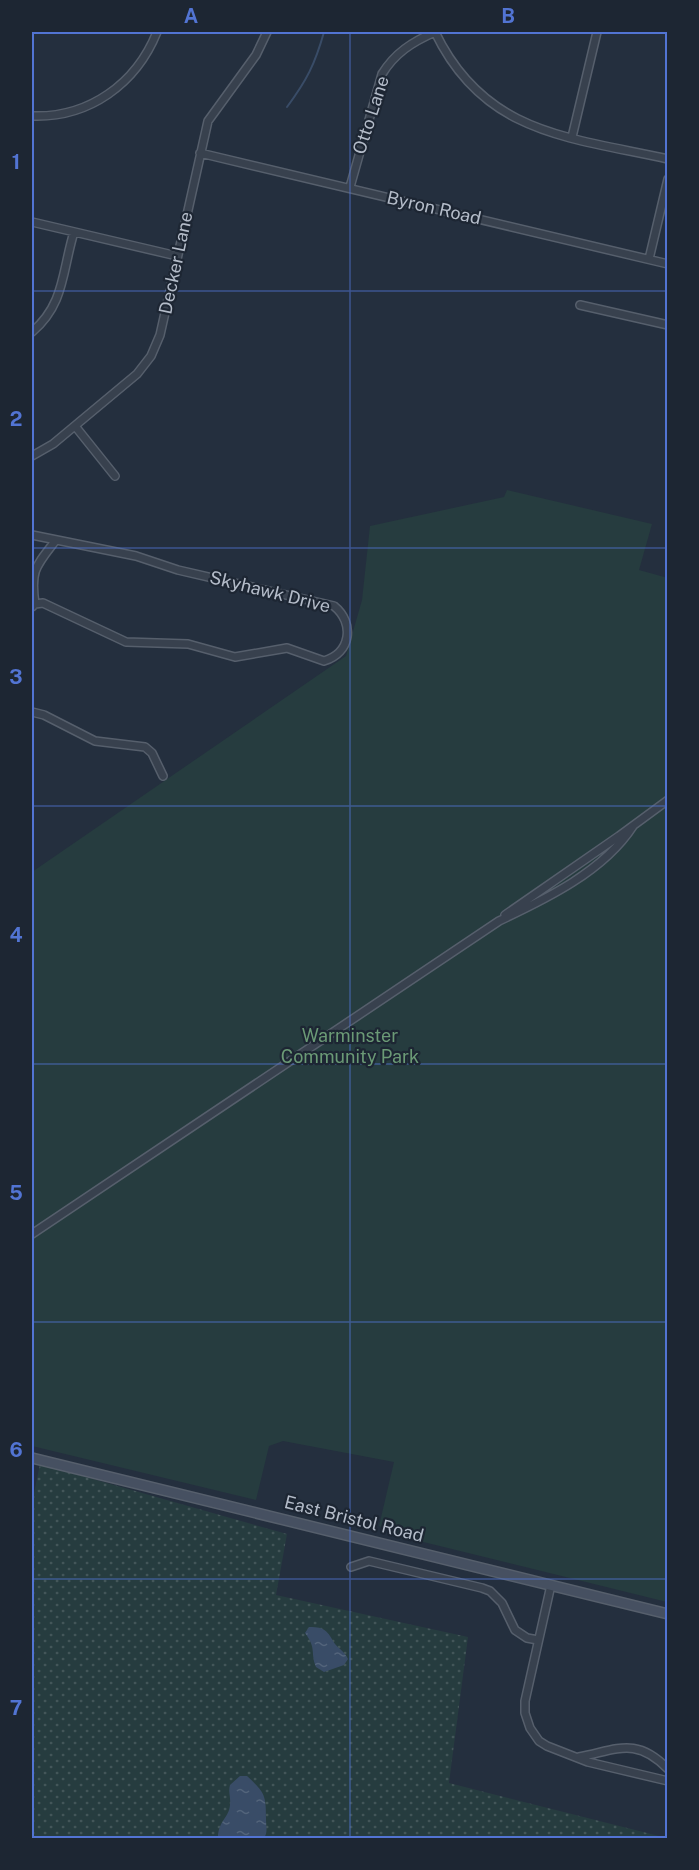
<svg xmlns="http://www.w3.org/2000/svg" width="699" height="1870" font-family="'Public Sans',sans-serif">
<style>
.grass{fill:url(#grass-dots)}
.park{fill:#263c3f}
.water{fill:url(#water-ripples)}
.lines{fill:none;stroke-linecap:round;stroke-linejoin:round}
.stream{stroke:#394c67;stroke-width:2}
.minor-casing{stroke:#565f6c;stroke-width:10}
.secondary-casing{stroke:#565f6c;stroke-width:12}
.minor{stroke:#38414e;stroke-width:7}
.secondary{stroke:#465061;stroke-width:9}
.grid{fill:none;stroke:#5274d3;stroke-width:1.5;stroke-opacity:0.55}
.labels{text-anchor:middle;stroke-width:4.5;stroke-linejoin:round;paint-order:stroke}
.street-label{font-size:18px;fill:#b4bcc9;stroke:#1d2633}
.park-label{font-size:18px;fill:#6b9a76;stroke:#1d2633}
.neatline{fill:none;stroke:#5274d3;stroke-width:2}
.grid-label{font-size:20px;text-anchor:middle;font-weight:bold;fill:#5274d3}
</style>
<defs>
<pattern id="grass-dots" width="8" height="8" patternUnits="userSpaceOnUse" patternTransform="scale(1.5)"><rect width="8" height="8" fill="#263c3f"/><path d="M2 2h.1M6 6h.1" fill="none" stroke="#435659" stroke-width="1.8" stroke-linecap="round"/></pattern>
<pattern id="water-ripples" width="26" height="14" patternUnits="userSpaceOnUse" patternTransform="scale(1.5)"><rect width="26" height="14" fill="#394c67"/><path d="M2 4q2-2 4 0t4 0M15 11q2-2 4 0t4 0" fill="none" stroke="#53647b"/></pattern>
</defs>
<rect width="100%" height="100%" fill="#242f3e"/>
<path class="grass" d="M40,1464L287,1534L276,1595L468,1637L449,1783L667,1838H32V1503Z"/>
<path class="park" d="M507,490L652,524L639,570L668,578L667,1602L403,1537L379,1526L394,1462L283,1441L269,1446L256,1500L32,1446V872L346,656L362,600L370,526L504,497Z"/>
<path class="water" d="M309,1627C326,1627 327,1631 335,1644C339,1649 345,1652 348,1659L344,1665L324,1672L316,1667C310,1652 317,1649 305,1633Z
M240,1776H247C265,1793 266,1795 266,1819C266,1827 268,1832 264,1838H218C218,1821 229,1818 230,1805C231,1798 228,1792 230,1785Z"/>
<g class="lines">
<path class="stream" d="M287,107C307,80 315,64 324,32"/>
<defs>
<path id="minor" d="M435,32C484,134 568,137 668,159
M32,116C89,118 136,84 157,32
M572,137L597,32
M200,153L668,264
M350,187L382,74C395,53 412,42 435,32
M32,222L177,256
M649,259L668,179
M580,305L668,325
M32,332C65,304 62,271 74,232
M75,426L115,476
M32,456L53,444L137,374L151,356L160,335L208,121L256,55L267,32
M32,535L136,556L178,570L334,606C355,623 351,653 324,661L287,648L235,657L188,644L126,642L43,603L35,604L32,607
M35,604C30,570 36,566 56,540
M32,712L44,715L95,741L145,747L152,753L163,776
M505,915L619,836L668,800
M32,1234L499,921C546,899 604,871 633,826
M351,1567L369,1561L482,1588L490,1591L502,1603L515,1630L527,1638L538,1640
M551,1585L525,1701V1713L530,1728L539,1741L547,1746L588,1762L668,1781
M579,1757C617,1750 636,1736 668,1769"/>
<path id="secondary" d="M32,1458L668,1614"/>
</defs>
<use href="#minor" class="minor-casing"/>
<use href="#secondary" class="secondary-casing"/>
<use href="#minor" class="minor"/>
<use href="#secondary" class="secondary"/>
</g>
<path class="grid" d="M350,32V1838M32,291H668M32,548H668M32,806H668M32,1064H668M32,1322H668M32,1579H668"/>
<g class="labels">
<g class="street-label">
<text transform="translate(371 115) rotate(-72)" y="6">Otto Lane</text>
<text transform="translate(434 208) rotate(13)" y="6">Byron Road</text>
<text transform="translate(176 263) rotate(-78)" y="6">Decker Lane</text>
<text transform="translate(270 592) rotate(14)" y="6">Skyhawk Drive</text>
<text transform="translate(354 1519) rotate(14)" y="6">East Bristol Road</text>
</g>
<g class="park-label">
<text x="350" y="1042">Warminster<tspan x="350" dy="21">Community Park</tspan></text>
</g>
</g>
<rect width="699" height="1870" fill="none" stroke="#1d2633" stroke-width="66"/>
<rect x="33" y="33" width="633" height="1804" class="neatline"/>
<g class="grid-label">
<text x="191" y="23">A</text>
<text x="508" y="23">B</text>
<text x="16" y="169">1</text>
<text x="16" y="426">2</text>
<text x="16" y="684">3</text>
<text x="16" y="942">4</text>
<text x="16" y="1200">5</text>
<text x="16" y="1457">6</text>
<text x="16" y="1715">7</text>
</g>
</svg>
